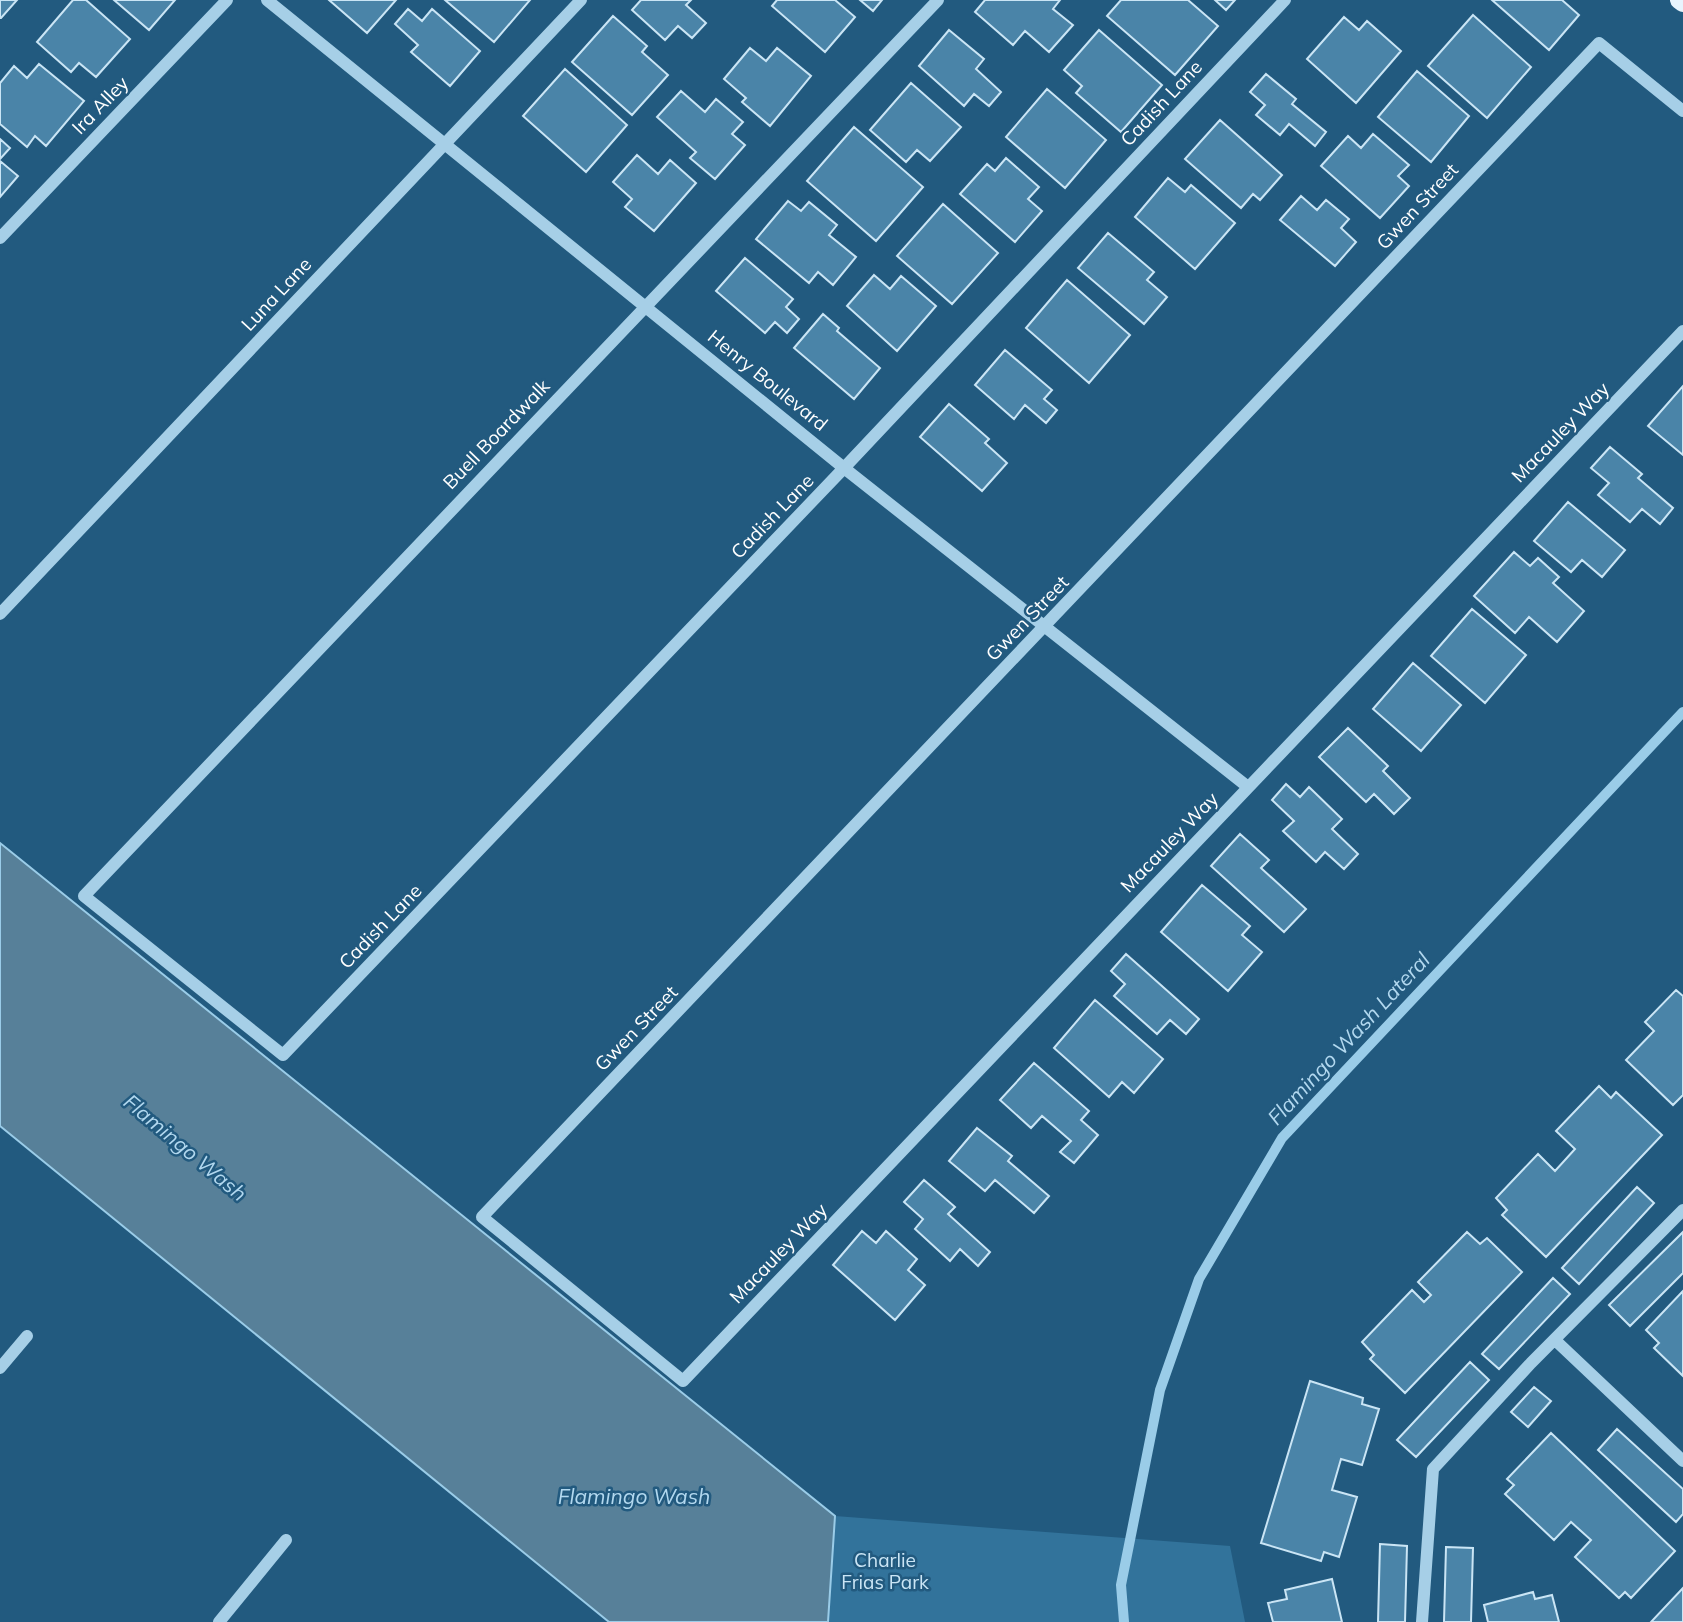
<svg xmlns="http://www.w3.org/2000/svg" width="1683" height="1622" font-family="Mulish,sans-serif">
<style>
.green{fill:#32739b}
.water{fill:#578099;stroke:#9acce8;stroke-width:2}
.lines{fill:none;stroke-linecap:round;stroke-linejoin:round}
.stream{stroke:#9acce8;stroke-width:10}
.building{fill:#4a84a8;stroke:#cae5f5;stroke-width:2}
.minor{stroke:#a6cfe7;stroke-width:12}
.major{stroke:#e8f4fd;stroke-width:18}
.labels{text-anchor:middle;stroke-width:5;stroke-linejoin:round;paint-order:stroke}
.street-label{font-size:19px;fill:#fff;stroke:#225a7f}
.park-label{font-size:19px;fill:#cae5f5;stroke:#225a7f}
.water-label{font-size:21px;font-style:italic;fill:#b2d8ef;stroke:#225a7f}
</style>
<rect width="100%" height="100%" fill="#225a7f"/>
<path class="green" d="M835,1516L1230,1546L1245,1622H828Z"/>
<path class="water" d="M0,843L835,1516L828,1622H609L0,1126Z"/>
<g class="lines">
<path class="stream" d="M1124,1622L1121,1585L1160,1390L1199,1279L1282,1138L1683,712"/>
</g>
<path class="building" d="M0,0H17L1,18H0Z
M73,0H86L130,39L96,77L79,63L71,72L37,42Z
M114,0H175L149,30Z
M329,0H396L367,33Z
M445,0H530L494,42Z
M641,0H691L686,5L706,23L692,38L678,26L665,40L632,10Z
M777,0H835L855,17L825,52L772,6Z
M860,0H882L873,11Z
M985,0H1060L1053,9L1073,25L1049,52L1025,31L1013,45L975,12Z
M1121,0H1188L1218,26L1175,75L1107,16Z
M1215,0H1235L1226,10Z
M1492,0H1562L1579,15L1549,50Z
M408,9L422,21L432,9L480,51L450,86L411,52L418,45L395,24Z
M1473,15L1531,67L1487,118L1428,66Z
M613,16L647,46L642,52L668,75L632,115L572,62Z
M1344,17L1359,30L1367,21L1401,51L1356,103L1307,59Z
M949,30L984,59L976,69L1001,92L989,106L974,94L964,106L919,66Z
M1099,30L1162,85L1121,132L1076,93L1082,86L1064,70Z
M750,48L766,61L777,48L811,76L770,126L742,102L746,98L724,79Z
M39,64L84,101L46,146L35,136L27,147L0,124V83L14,66L27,78Z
M565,69L627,125L586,172L523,116Z
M1417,71L1469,116L1431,162L1378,117Z
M1266,74L1296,99L1292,104L1326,132L1315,146L1289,124L1280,135L1256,115L1265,105L1250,92Z
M911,83L961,127L930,161L917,150L906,162L870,130Z
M1047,89L1106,140L1065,188L1006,137Z
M681,91L705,112L716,99L743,122L732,134L745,145L715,179L690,158L696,152L657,117Z
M1220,120L1282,175L1260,200L1253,194L1241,208L1185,159Z
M854,127L923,187L876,241L807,181Z
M1373,134L1409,165L1398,176L1409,186L1380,218L1321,166L1348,136L1361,148Z
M0,139L10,148L0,159Z
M637,155L658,174L670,160L696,183L654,231L625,207L632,199L613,182Z
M1006,158L1039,187L1028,199L1042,211L1015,242L960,194L987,164L995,171Z
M0,161L18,176L0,197Z
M1168,178L1185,192L1191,185L1235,223L1195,269L1135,217Z
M1301,196L1317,210L1326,200L1349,219L1341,228L1356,242L1335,266L1280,220Z
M788,201L801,211L809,202L837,225L829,235L856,257L833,285L818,272L809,283L756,239Z
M943,204L998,253L952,304L897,256Z
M1108,233L1154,272L1147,280L1167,297L1144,324L1078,268Z
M745,258L793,299L786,307L799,319L787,333L775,322L765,333L716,291Z
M874,275L890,289L901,276L936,306L897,351L847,306Z
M1067,280L1130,335L1089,383L1026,328Z
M823,314L839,328L837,331L880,368L854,399L794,348Z
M1005,350L1052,390L1044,399L1057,410L1046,423L1025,405L1014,419L975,385Z
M1683,386V455L1648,426Z
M949,404L989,439L985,443L1007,463L982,491L920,437Z
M1610,447L1642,474L1638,478L1673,508L1660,524L1642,509L1630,522L1598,495L1609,483L1591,468Z
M1568,502L1625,550L1602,577L1582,560L1571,572L1534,541Z
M1514,552L1530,566L1538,558L1559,577L1553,583L1584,611L1557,642L1529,617L1515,633L1474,596Z
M1472,609L1526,655L1485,703L1431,656Z
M1413,663L1461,705L1421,751L1373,709Z
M1348,728L1388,766L1383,771L1410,798L1394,814L1374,794L1366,802L1319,757Z
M1286,784L1300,797L1309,787L1342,819L1332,829L1358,854L1344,869L1325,852L1316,862L1283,831L1294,821L1272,800Z
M1240,834L1269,860L1261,868L1306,909L1284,932L1211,866Z
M1202,885L1250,926L1242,935L1262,952L1228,991L1161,932Z
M1126,954L1199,1019L1186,1034L1170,1020L1157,1034L1114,996L1125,984L1111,971Z
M1676,990L1683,996V1095L1673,1105L1626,1060L1654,1031L1645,1022Z
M1095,1000L1163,1059L1134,1093L1122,1082L1109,1097L1054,1048Z
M1034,1063L1089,1111L1081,1120L1098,1135L1074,1163L1060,1152L1071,1141L1042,1116L1031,1128L1000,1100Z
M1599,1086L1611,1098L1616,1092L1662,1135L1546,1257L1502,1215L1507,1210L1496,1198L1538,1154L1555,1171L1575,1149L1556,1131Z
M977,1128L1012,1156L1008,1161L1049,1196L1034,1213L995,1180L985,1191L949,1161Z
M924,1180L955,1207L948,1214L990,1252L978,1266L960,1249L950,1261L915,1229L923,1219L904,1202Z
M1637,1187L1654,1203L1579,1284L1562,1268Z
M862,1231L876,1243L886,1231L917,1259L908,1270L925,1285L895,1320L833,1265Z
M1467,1232L1480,1244L1487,1238L1522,1272L1405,1393L1370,1359L1374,1355L1362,1342L1412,1290L1424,1302L1431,1295L1418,1282Z
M1683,1232V1273L1630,1326L1609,1305Z
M1553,1278L1570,1294L1499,1369L1482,1354Z
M1683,1291V1376L1654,1348L1659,1343L1646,1330Z
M1470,1362L1489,1380L1416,1457L1397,1440Z
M1310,1381L1363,1398L1362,1404L1379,1409L1362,1465L1341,1459L1332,1490L1357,1497L1339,1557L1324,1552L1321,1561L1261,1543Z
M1534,1387L1551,1401L1528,1427L1511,1412Z
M1617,1429L1683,1489V1514L1676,1522L1598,1450Z
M1551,1433L1675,1551L1631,1598L1625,1592L1619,1598L1575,1557L1591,1540L1571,1522L1554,1540L1505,1494L1514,1485L1507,1479Z
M1380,1544L1407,1546L1405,1622H1378Z
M1446,1547L1473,1548L1471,1622H1444Z
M1332,1579L1342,1622H1273L1268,1603L1287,1599L1285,1590Z
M1683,1588V1622H1651Z
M1533,1592L1535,1599L1552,1595L1559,1622H1488L1484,1605Z"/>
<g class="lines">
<path class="minor" d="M267,0L844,468L1248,787
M938,0L84,896L283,1055L844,468L1285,0
M1683,111L1599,43L482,1217L683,1381L1683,331
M0,238L227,0
M0,614L581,0
M1555,1340L1683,1461
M0,1368L27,1336
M219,1622L286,1540
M1422,1622L1433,1469L1531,1363L1683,1210"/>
<path class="major" d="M1679,0L1683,3"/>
</g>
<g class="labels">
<g class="street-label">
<text transform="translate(1161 103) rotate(-47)" y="7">Cadish Lane</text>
<text transform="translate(100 105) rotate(-46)" y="7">Ira Alley</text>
<text transform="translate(1417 206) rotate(-47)" y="7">Gwen Street</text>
<text transform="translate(276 294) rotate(-47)" y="7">Luna Lane</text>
<text transform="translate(768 380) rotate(39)" y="7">Henry Boulevard</text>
<text transform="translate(1560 432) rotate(-46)" y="7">Macauley Way</text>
<text transform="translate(496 434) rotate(-46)" y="7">Buell Boardwalk</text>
<text transform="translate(772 516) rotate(-46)" y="7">Cadish Lane</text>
<text transform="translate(1027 618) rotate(-46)" y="7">Gwen Street</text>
<text transform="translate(1169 842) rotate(-46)" y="7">Macauley Way</text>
<text transform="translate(380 926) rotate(-46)" y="7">Cadish Lane</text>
<text transform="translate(636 1028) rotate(-46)" y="7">Gwen Street</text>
<text transform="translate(778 1253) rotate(-46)" y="7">Macauley Way</text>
</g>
<g class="park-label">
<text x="885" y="1567">Charlie<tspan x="885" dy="22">Frias Park</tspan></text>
</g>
<g class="water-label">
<text transform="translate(1349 1039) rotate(-47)" y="7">Flamingo Wash Lateral</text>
<text transform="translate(185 1148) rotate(40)" y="7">Flamingo Wash</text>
<text x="634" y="1504">Flamingo Wash</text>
</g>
</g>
</svg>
